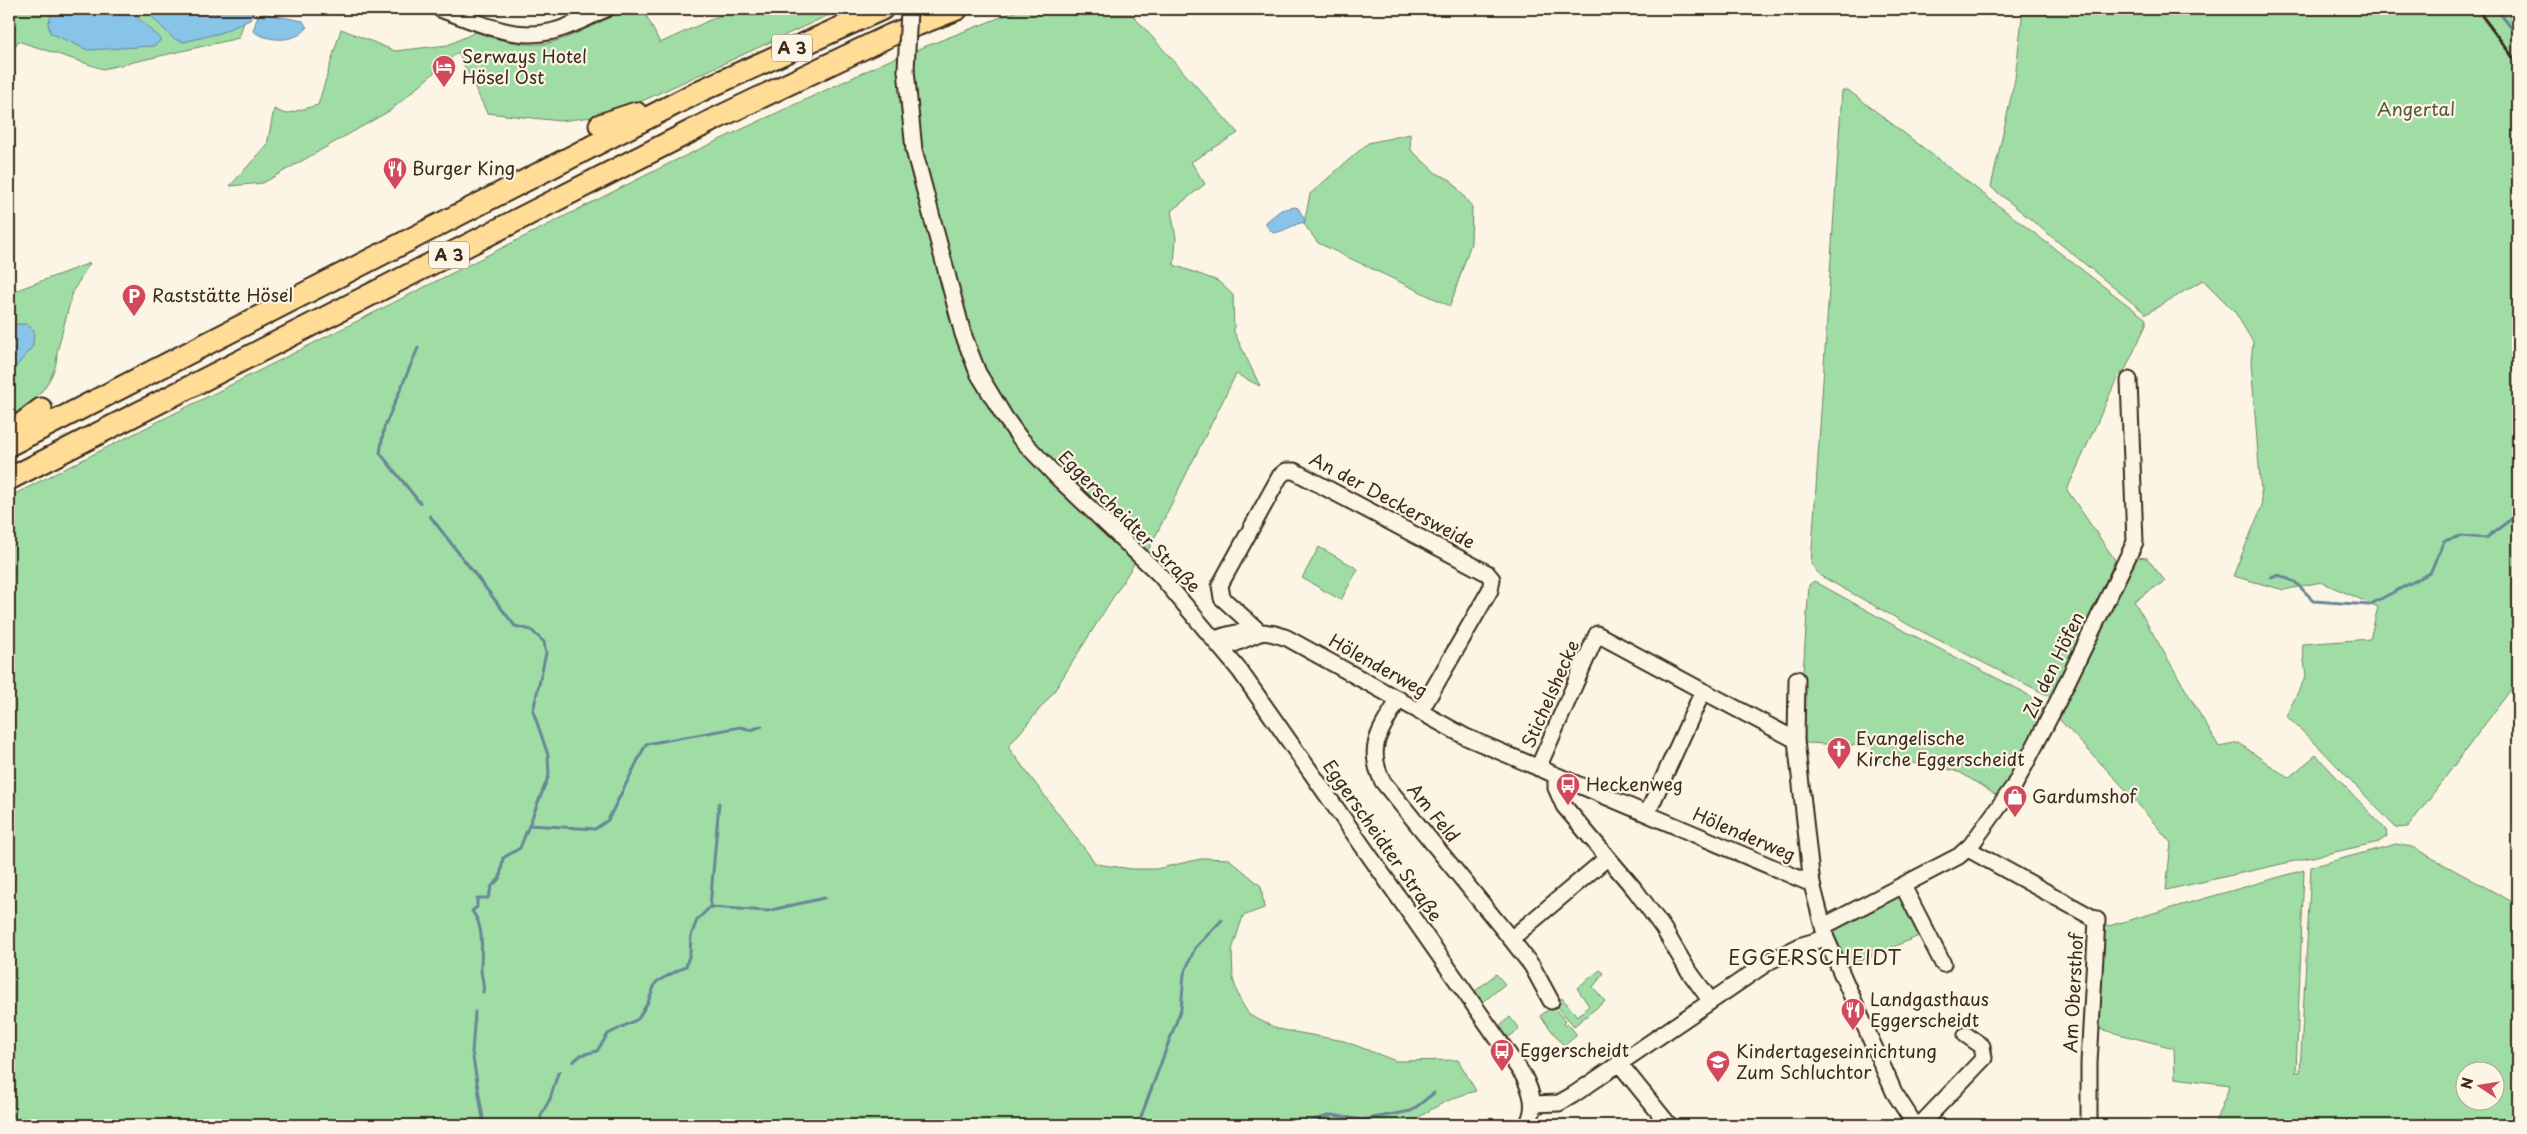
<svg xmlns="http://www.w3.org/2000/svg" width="2527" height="1134" font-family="'Playpen Sans',sans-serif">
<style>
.green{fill:#9fdda5;stroke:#6d8462;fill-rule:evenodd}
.water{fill:#88c3e8;stroke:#698697}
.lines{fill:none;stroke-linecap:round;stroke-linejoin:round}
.stream{stroke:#698697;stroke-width:3}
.minor-casing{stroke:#3b2a1e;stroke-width:19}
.highway-casing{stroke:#3b2a1e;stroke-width:25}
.minor{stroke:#fcf5e5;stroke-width:15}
.highway{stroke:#ffdd96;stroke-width:21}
.rail{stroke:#3b2a1e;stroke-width:3}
.minor-bridge-casing{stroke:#3b2a1e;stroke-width:19;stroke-linecap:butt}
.minor-bridge{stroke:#fcf5e5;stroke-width:15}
.labels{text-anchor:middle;stroke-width:4.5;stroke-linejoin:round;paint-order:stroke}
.shield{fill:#fcf5e5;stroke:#75675a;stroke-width:1}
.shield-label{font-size:16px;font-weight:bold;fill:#3b2a1e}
.poi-label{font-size:18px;fill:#3b2a1e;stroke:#fcf5e5;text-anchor:start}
.park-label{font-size:18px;fill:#545740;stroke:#fcf5e5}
.street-label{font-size:18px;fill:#3b2a1e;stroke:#fcf5e5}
.quarter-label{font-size:20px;letter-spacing:1px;fill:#3b2a1e;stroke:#fcf5e5}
</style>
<rect width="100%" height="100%" fill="#fcf5e5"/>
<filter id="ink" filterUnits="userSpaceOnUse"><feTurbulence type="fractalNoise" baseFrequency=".02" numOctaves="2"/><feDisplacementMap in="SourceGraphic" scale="10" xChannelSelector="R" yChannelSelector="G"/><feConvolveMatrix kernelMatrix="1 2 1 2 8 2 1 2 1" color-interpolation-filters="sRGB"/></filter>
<g filter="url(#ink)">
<path class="green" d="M9,9H248L239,38L103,69L18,41L9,58Z
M627,9H643L660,43L734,9H842L629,107L600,116L560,121L487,113L458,52L391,110L263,183L230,186L267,145L274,109L285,114L318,105L341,29L395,51L448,45L476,32C500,41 531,49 556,41C580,34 604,19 627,9Z
M1022,9H1127L1238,133L1191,162L1205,184L1171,211L1176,238L1174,265L1218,281L1233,295L1234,332L1260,386L1236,374L1149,549L1134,564L1053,693L1008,747L1096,864L1132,869H1156L1205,858L1229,859L1261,886L1264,908L1243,916L1232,950L1233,979L1239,998L1249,1015L1278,1029L1344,1041L1396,1061L1458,1060L1476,1091C1454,1096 1426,1110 1410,1125H9V497L672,162L890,60Z
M2023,9H2518V680L2408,827L2396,828L2320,748L2286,716L2306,676L2302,644L2370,639L2378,607L2321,582L2284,590L2233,576L2262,506L2251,362L2253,342L2235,312L2203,280L2146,314L1991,187L2015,79Z
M1848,90L2146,319V325L2125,370L2118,376L2067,490L2115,560L2056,696H2049L1909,625L1819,575L1811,564L1842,91Z
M1410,134L1411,150L1436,173L1451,180L1472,207L1471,243L1450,306L1318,243L1304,224L1310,194L1368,143Z
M90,263L73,291L57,352C58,380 31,406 9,420V293Z
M1319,547L1358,569L1341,600L1302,578Z
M2135,557L2147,558L2165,581L2134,601L2219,747L2239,743L2288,778L2316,755L2386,830L2387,836L2379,842L2166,890L2171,843L2127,791L2057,717Z
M1814,581L1895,626L2022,691L2041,704L2045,715L2001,798L1961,773L1934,765L1879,761L1871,746L1805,743L1803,673L1809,585Z
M2396,844L2412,847L2518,905V1125H2214L2230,1085L2175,1078L2174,1048L2095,1028L2100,934L2105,927L2304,870L2296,1072H2300L2311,867ZM2464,1072H2494V1102H2464Z
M1899,895L1919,936L1848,966L1832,929Z
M1600,970L1604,973L1593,987L1605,1001L1574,1026L1555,1004L1562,998L1577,1016L1589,1006L1577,988Z
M1496,974L1505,984L1482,1003L1474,992Z
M1553,1006L1565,1021L1563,1024L1565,1026L1568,1024L1577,1035L1564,1046L1540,1016Z
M1510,1017L1519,1029L1508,1038L1499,1026Z"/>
<path class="water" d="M54,9H119L134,14L161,40L154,46L88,50L50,33L48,23Z
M153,9H255V10L250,20L220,33L184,42L174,39L152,17Z
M266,14L303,21L307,28C295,43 268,42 253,31L258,15Z
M1294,207L1298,208L1306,222C1294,223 1285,232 1273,233L1266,225V222L1281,210Z
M9,324H26L34,330L33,346L9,375Z"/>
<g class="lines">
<path class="stream" d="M2497,9L2518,37
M9,12L11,9
M418,348L384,428L380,453L420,503
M430,516L515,626L531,630L544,642L546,653L533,711L548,755L549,775L520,848L503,858L500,878L492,886L488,898H477V907L472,911C485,927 481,950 481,969C481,979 485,983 483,992
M2271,578L2279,575L2295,582L2314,601L2369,605L2430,573L2444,541L2461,536L2486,538L2518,514
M530,825L595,829L608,820L646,744L741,727L751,730L762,726
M710,907L767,911L824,898
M475,1012L472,1052L484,1125
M573,1062L581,1055L597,1051L608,1034L638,1019L648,1002L656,982L686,966L690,953L691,936L697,920L710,907L719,803
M541,1125V1115L550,1099L558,1073L560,1071
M1138,1125L1181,1009L1184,974L1195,948L1222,920
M1307,1125V1122L1332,1115L1362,1120L1411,1111L1434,1093"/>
<defs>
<path id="minor" d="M440,9C474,21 512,40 549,32C569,28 588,17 606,9
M906,70L914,150L963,334L978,373L1004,416L1019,437L1057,477L1159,574L1240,671L1523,1075C1532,1092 1537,1108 1527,1125
M1261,633L1222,598L1220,585L1280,476L1286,471H1294L1487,573L1492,579L1490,590L1420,712
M1215,639C1239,630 1262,628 1287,638L1466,737L1812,884
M1222,649L1257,634
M1797,679L1796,740L1812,884L1826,938L1894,1092L1915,1125
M1399,699C1381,730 1365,747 1383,782L1511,939L1532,966L1551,1001
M1538,768L1597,634L1703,691
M1556,776V788L1564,806L1636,891L1663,928L1686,967L1710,1000
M1647,814L1703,691L1796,740
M1968,849L2097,920L2089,1063V1125
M1903,886L1943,964
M1824,926L1959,856L1971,845L2014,786L2055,707L2135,542L2129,380
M1511,939L1607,858
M1619,1063L1669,1125
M1533,1104L1559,1103L1573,1095L1770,961L1802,945L1826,938
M1920,1125L1984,1058L1982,1046L1966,1035"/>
<path id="highway" d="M600,125L636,113
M10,433L41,409
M9,445L702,90L882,9
M9,479L715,119L891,35L957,9"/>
</defs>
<use href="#minor" class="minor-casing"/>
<use href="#highway" class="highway-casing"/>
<use href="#minor" class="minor"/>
<use href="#highway" class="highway"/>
<path class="rail" d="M2477,9L2518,64"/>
<defs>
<path id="minor-bridge" d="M906,70L909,9"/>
</defs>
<use href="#minor-bridge" class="minor-bridge-casing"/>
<use href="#minor-bridge" class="minor-bridge"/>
</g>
</g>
<defs>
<symbol id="hotel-pin" viewBox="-11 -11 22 30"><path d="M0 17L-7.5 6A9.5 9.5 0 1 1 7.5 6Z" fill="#d1495b" stroke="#fcf5e5"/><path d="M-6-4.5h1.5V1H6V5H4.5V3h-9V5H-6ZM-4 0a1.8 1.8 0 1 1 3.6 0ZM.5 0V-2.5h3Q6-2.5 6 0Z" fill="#fff"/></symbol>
<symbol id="restaurant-pin" viewBox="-11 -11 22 30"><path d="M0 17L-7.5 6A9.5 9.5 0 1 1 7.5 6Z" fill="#d1495b" stroke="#fcf5e5"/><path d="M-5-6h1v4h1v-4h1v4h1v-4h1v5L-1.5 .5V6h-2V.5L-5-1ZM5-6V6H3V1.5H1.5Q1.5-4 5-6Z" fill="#fff"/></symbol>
<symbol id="parking-pin" viewBox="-11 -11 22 30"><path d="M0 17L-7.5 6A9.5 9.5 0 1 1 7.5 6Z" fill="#d1495b" stroke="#fcf5e5"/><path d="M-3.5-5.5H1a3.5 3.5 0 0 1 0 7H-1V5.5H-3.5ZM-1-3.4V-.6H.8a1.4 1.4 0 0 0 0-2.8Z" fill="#fff"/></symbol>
<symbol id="church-pin" viewBox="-11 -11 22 30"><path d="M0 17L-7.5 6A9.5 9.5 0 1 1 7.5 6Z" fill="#d1495b" stroke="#fcf5e5"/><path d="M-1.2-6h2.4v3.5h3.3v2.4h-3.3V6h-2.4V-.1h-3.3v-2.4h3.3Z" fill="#fff"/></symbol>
<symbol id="bus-pin" viewBox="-11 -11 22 30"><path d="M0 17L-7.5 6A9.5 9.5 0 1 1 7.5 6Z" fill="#d1495b" stroke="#fcf5e5"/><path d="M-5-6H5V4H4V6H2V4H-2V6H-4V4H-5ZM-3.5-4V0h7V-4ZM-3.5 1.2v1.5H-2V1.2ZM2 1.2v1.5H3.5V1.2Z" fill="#fff"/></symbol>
<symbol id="shop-pin" viewBox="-11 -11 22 30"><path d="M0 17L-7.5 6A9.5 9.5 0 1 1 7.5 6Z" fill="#d1495b" stroke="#fcf5e5"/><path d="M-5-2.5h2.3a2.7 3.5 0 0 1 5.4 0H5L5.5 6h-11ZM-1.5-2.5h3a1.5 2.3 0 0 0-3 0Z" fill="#fff"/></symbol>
<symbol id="school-pin" viewBox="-11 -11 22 30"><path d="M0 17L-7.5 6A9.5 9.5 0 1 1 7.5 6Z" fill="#d1495b" stroke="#fcf5e5"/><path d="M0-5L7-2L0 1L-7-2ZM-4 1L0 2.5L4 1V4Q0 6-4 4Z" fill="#fff"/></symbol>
</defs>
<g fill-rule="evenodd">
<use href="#hotel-pin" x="430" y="53" width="28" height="38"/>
<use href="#restaurant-pin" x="381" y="155" width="28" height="38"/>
<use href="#parking-pin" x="120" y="282" width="28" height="38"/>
<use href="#church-pin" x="1825" y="735" width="28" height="38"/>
<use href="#bus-pin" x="1554" y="771" width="28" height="38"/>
<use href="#shop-pin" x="2001" y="783" width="28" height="38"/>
<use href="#restaurant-pin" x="1839" y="996" width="28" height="38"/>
<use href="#bus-pin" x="1488" y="1037" width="28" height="38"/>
<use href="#school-pin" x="1704" y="1048" width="28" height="38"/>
</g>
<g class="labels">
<g class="shield">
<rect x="772" y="34.5" width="40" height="27" rx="4"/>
<rect x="429" y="241.5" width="40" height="27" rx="4"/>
</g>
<g class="shield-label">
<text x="792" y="54">A 3</text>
<text x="449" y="261">A 3</text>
</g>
<g class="poi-label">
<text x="462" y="63">Serways Hotel<tspan x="462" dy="21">Hösel Ost</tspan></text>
<text x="412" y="175">Burger King</text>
<text x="152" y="302">Raststätte Hösel</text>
<text x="1856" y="745">Evangelische<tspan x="1856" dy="21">Kirche Eggerscheidt</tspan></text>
<text x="1586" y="791">Heckenweg</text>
<text x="2032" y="803">Gardumshof</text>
<text x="1870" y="1006">Landgasthaus<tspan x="1870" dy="21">Eggerscheidt</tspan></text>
<text x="1520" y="1057">Eggerscheidt</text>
<text x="1736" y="1058">Kindertageseinrichtung<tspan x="1736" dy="21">Zum Schluchtor</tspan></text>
</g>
<g class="park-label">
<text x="2416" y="116">Angertal</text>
</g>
<g class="street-label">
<text transform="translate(1392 501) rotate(28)" y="6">An der Deckersweide</text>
<text transform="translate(1129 522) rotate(45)" y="6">Eggerscheidter Straße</text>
<text transform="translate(2054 665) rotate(-64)" y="6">Zu den Höfen</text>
<text transform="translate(1378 666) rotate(29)" y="6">Hölenderweg</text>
<text transform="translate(1551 694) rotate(-66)" y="6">Stichelshecke</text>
<text transform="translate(1433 813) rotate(51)" y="6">Am Feld</text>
<text transform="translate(1744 835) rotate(23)" y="6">Hölenderweg</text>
<text transform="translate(1382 841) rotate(55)" y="6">Eggerscheidter Straße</text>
<text transform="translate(2074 993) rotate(-87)" y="6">Am Obersthof</text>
</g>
<g class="quarter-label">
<text x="1815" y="965">EGGERSCHEIDT</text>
</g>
</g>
<rect width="2527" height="1134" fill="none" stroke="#fcf5e5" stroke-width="30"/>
<rect x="15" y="15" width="2497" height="1104" fill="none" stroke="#3b2a1e" stroke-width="2" filter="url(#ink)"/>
<g transform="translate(2480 1086) rotate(282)"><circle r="24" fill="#fcf5e5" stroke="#afa495"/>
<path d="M0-4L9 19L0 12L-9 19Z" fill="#d1495b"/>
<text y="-8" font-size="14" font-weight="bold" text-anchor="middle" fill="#3b2a1e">N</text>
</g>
</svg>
